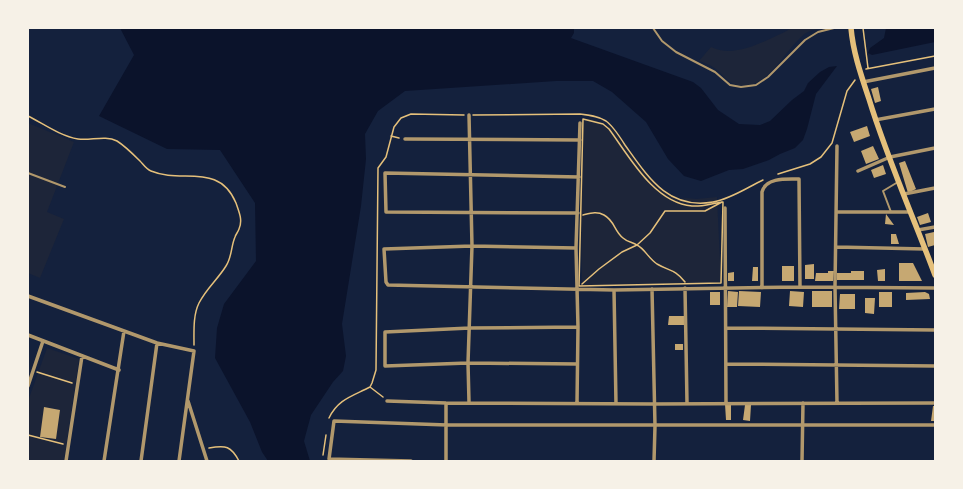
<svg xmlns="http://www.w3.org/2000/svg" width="963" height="489" font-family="Rubik,sans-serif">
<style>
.green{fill:#1d2539}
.water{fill:#0b132b}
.building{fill:#c6a872}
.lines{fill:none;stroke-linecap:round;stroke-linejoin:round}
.path{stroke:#e5c07b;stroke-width:1.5}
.service{stroke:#b1986c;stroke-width:2}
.minor{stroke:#b1986c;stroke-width:3.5}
.secondary{stroke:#e5c07b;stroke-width:5.5}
</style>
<rect width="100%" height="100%" fill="#14213d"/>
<path class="green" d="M791,28H824C818,29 811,30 806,33C786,47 768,91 738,85C726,83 722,72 713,67C709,64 704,63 699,61L711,47C731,57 755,46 774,37C779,34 786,32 791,28Z
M590,118L612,128L648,176L661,189L680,200L685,198L697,199L717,197L721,283L613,284L576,289L582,284L581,212L583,119L587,120Z
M28,123L74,142L47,212L64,219L40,278L28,273Z
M47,348L79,359L64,461H28V401Z"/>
<path class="water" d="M120,28H574V33L571,38L693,82L701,88L718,110L739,124L760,125L770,121L792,100L804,91L808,83L820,72L829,67L837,66L816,94L807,129L803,140L795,148L780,154L769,160L743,169L729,170L701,181L684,176L668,159L646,122L612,92L593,81H556L405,91L378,111L365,134L366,159L361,206L342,324L346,356L343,371L333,382L311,415L304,441L310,461H268L262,452L250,422L215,358L217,328L224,304L256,261L255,203L220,150L167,149L99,116L134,55Z
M886,28H935V42L872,55L868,53L870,48L884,38Z"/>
<path class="building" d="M878,87L881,101L875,103L871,89Z
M867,126L870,136L854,142L850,132Z
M873,146L879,159L866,164L861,151Z
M905,161L916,189L908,193L899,163Z
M883,165L886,174L874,178L871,170Z
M928,213L931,222L920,225L917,217Z
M886,214L894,225L885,224Z
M934,232L935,245L928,247L925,234Z
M891,234H896L899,244H891Z
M899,263H913L922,281H899Z
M814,264V279H805V265Z
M782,266H794V281H782Z
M753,267H758V281H752Z
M885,269V281H878L877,270Z
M828,271H834L833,281H815L816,273H828Z
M851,271H864V280H837V273H851Z
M734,272V281H728V273Z
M728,291L738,292L737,307H727Z
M739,291L761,292L760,307L738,306Z
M790,291L804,292L803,307L789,306Z
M812,291H832V307H812Z
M710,292H720V305H710Z
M879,292H892V307H879Z
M925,292L929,294L930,299L906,300V293Z
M840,294H855V309H839Z
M865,298H875L874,314L865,313Z
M669,316H684V325H668Z
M675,344H683V350H675Z
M725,404H731V420H726Z
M745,405H751L750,421L743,420Z
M933,406H935V421H931Z
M44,407L60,410L56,439L40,437Z"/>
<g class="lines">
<path class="path" d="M863,28L868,68
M866,69L935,56
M473,115L580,114C589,115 598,116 606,121C613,126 620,137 625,145C648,177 668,210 713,202C731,199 748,187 763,180
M28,116C44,124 60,136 78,139C90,141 105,135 117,141C125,146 133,154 140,161C143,164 146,169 151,171C182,184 219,162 236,203C239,212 243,220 239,229C238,232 236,234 235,237C231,246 232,257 226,266C218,279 206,289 199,303C193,315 194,331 194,345
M583,119L603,124L609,129C629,156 654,203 692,206C702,207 713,203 723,202L721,283L579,286Z
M391,136L399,138
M778,174L810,164L821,157L832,143L847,91L855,80
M583,215C591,213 597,211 604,215C615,221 614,231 623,238C627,242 633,242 637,245C645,249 648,258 657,264C669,271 675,269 685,282
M582,284L599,269L622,252L637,245L650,233L665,211H705L722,202
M37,372L72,383
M370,387L383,397
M329,418C338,399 353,396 370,387L372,383L376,370L378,168L386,157L394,127L401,118L411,114L464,115
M28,435L63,444
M209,448C226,445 231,446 239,461
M323,455L326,435"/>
<path class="service" d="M653,28L662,41L676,52L715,72L730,85L741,87L756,85L768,77L805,40L818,32L834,28
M28,173L65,187
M891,212L883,191L898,182"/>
<path class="minor" d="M863,82L935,68
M875,120L935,109
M405,139L580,140
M858,171L890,157L935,148
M904,194L935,188
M725,208L726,403
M836,212H911
M578,213L386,212L385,173L579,177
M918,230L935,227
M836,247L925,249
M576,248L472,246L384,249L386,282L388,285L614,290L800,287L935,288
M685,288L687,403
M762,288V192C766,177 787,179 799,179L800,287
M652,289L655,426L654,461
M614,290L616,404
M28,296L157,343L194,351L179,461
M726,328L935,330
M28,335L119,370
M577,364L468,363L385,366V332L470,328L578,327
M726,364L935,366
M28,386L43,341
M188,401L207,461
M387,401L446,403L654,404L935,403
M469,402L468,363L472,246L469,115
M446,403V461
M577,403L578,327L576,248L580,123
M837,403L835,287L837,146
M66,461L82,356
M104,461L124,331
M141,461L157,343
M411,461L329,459L334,421L447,425H935
M802,461L803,403"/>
<path class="secondary" d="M851,28C853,52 861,75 869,99C887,158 913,216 935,275"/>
</g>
<rect width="963" height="489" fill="none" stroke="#f6f1e7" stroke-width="58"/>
</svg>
